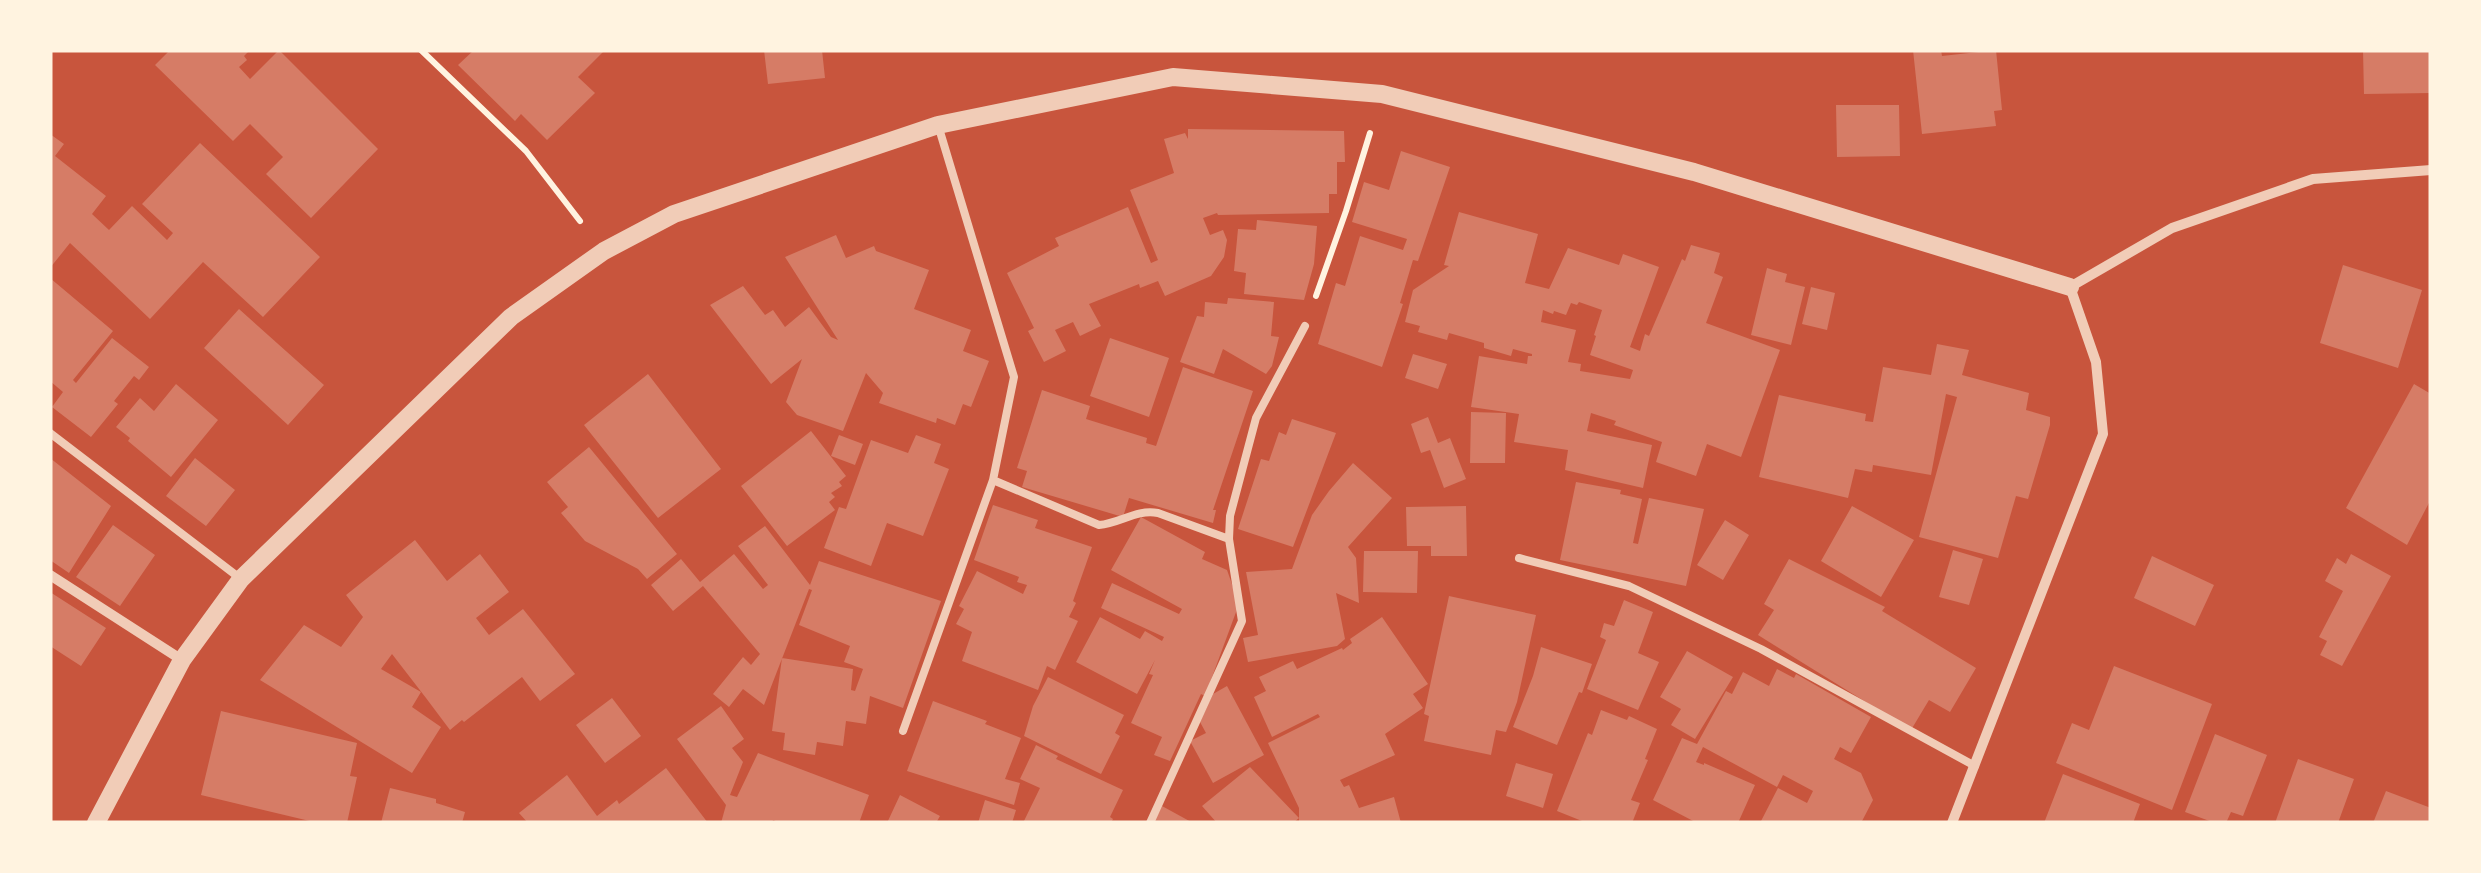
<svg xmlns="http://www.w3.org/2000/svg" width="2481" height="873" font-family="'Noto Sans',sans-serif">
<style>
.building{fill:#d67c66;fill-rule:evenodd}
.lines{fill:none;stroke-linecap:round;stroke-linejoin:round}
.path{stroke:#fff3e0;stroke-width:6}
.service{stroke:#f1ccb7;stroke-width:8}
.minor{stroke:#f1ccb7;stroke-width:10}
.tertiary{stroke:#f1ccb7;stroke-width:18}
</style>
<rect width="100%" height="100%" fill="#c8553d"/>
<path class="building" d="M170,50H250L244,56L247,60L239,67L250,79L279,50L378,149L311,218L266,174L283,157L250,124L233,141L155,65Z
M474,50H605L578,77L595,93L547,140L521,114L515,121L458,65Z
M764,50H822L825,78L768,84Z
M1913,50H1941L1942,56L1996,50L2002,110L1994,111L1996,126L1922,134Z
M2363,50H2431V93L2364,94Z
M1836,105H1899L1900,156L1837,157Z
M1188,129L1344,131L1345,162H1337V194H1329V213L1218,215L1217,213L1203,218L1210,235L1223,230L1227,240L1224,257L1211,276L1165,296L1158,281L1140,288L1139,284L1089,304L1101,326L1080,336L1073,322L1055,330L1066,351L1044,362L1028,331L1034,328L1007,273L1059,246L1055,238L1128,207L1151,263L1158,260L1130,190L1174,173L1164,139L1185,133L1188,139Z
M50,134L64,144L55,156L106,196L92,214L109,230L132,206L167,240L173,233L142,204L200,143L320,257L263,317L203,262L150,319L70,243L50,268Z
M1401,151L1450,167L1418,261L1413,260L1400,303L1403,304L1382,367L1318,344L1336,283L1345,286L1360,236L1403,250L1407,239L1352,222L1364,182L1389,190Z
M1459,212L1538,234L1525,283L1549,289L1568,248L1619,265L1623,254L1659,267L1630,347L1640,351L1645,334L1649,336L1682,259L1685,261L1691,245L1720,253L1714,273L1723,277L1706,323L1780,350L1741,457L1707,444L1696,476L1656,462L1662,442L1614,425L1616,421L1591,413L1587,431L1652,445L1643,488L1565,470L1568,450L1514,442L1519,414L1471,407L1479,356L1527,364L1528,356H1532V354L1513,349L1511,356L1484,348V343L1449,333L1447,340L1418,332L1420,326L1405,322L1413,290L1449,266L1444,265ZM1579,302L1602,310L1594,335L1596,336L1590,355L1633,370L1630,379L1580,371L1581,364L1568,362L1576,330L1541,322L1543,310L1553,314L1554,311L1566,315L1571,303L1577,305Z
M1257,220L1317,226L1314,264L1304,300L1244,294L1246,273L1234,271L1238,229L1256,230Z
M836,235L846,258L874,246L876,251L929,270L914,309L971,330L963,351L989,361L971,407L963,404L955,425L937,418L936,423L879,403L883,393L866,373L843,431L797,415L786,402L802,359L771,384L710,305L743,286L765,315L773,310L785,327L809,307L831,337L838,340L785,257Z
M2343,265L2422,290L2398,368L2320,343Z
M1767,268L1787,274L1785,282L1805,287L1791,345L1751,335Z
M50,278L113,331L73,380L76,383L112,338L149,367L139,380L134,376L114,401L118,404L91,437L52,407L63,392L50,381Z
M1811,287L1835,293L1827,330L1802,324Z
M1228,298L1274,302L1271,336L1279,337L1272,366L1266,374L1223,349L1214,374L1180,362L1197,316L1204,317L1205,302L1227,304Z
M239,309L324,385L288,425L204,348Z
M1110,338L1169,358L1149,417L1090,396Z
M1937,344L1969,350L1962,375L2029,393L2026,410L2050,417V425L2028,499L2016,496L1998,558L1919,537L1957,397L1946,394L1931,475L1873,465L1872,472L1855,469L1848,498L1759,477L1779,395L1866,414L1865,421L1873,422L1883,367L1931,375Z
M1413,354L1447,364L1438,389L1405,378Z
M1183,367L1253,391L1213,510H1216L1213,523L1129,498L1123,517L1022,487L1027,471L1017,468L1042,390L1090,406L1086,419L1147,438L1146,443L1156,446Z
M648,374L721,469L658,518L584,425Z
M176,384L218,420L171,477L128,441L130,438L116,427L140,398L154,411Z
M2414,384L2431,394V499L2407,545L2346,508Z
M1471,412L1506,413L1505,463H1470Z
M1428,417L1438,443L1450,438L1466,479L1444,488L1430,450L1421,453L1411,424Z
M1292,419L1336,433L1293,547L1238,529L1261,459L1269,461L1279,432L1286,435Z
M811,431L846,476L839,482L842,486L831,493L835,497L829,502L835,510L787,546L741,486Z
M839,435L863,444L855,465L831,456Z
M916,435L941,444L934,463L949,469L923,536L887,523L871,566L824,548L839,507L846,509L871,440L908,453Z
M589,447L677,554L647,579L638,569L585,541L561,513L568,507L547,482Z
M50,458L111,506L69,573L50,560Z
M195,458L235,490L206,526L166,496Z
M1353,463L1392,498L1348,547L1356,558L1359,603L1336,593L1345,639L1337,646L1248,662L1243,638L1258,635L1246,572L1292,569L1312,515L1329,491Z
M1576,482L1621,490L1620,494L1642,499L1633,543L1638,544L1649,498L1704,509L1686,586L1560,560Z
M993,505L1038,520L1035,528L1092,547L1073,601L1076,603L1069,617L1078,621L1055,670L1047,666L1038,690L962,661L972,632L956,624L964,609L959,606L977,571L1023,594L1027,585L1017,582L1019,577L974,560Z
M1466,506L1467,556H1431V546H1407L1406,507Z
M1852,506L1914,540L1881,597L1821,561Z
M1141,517L1205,552L1202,559L1227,570L1239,604L1205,696L1201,694L1170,761L1154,755L1162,737L1131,723L1153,675L1149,674L1155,660L1137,694L1076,662L1100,617L1140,639L1145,631L1162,641L1164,637L1101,608L1112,583L1179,614L1182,609L1111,570Z
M1725,520L1749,535L1723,580L1697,565Z
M113,525L155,555L120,606L76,577Z
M765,526L810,585L819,561L941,601L903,708L870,696L866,724L846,721L843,746L817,742L815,755L783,750L785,733L772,731L782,658L853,669L851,690L855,691L863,669L844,662L850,646L799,625L812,590L809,589L764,705L743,689L729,707L713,694L743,657L751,665L760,654L703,586L673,611L651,585L681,559L700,582L734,554L763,589L768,585L738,546Z
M415,540L447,581L480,554L509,592L476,618L489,635L523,609L575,674L540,701L522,677L464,722L462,720L450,730L426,698L392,654L381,669L421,692L412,707L441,727L412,773L260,680L304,625L341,647L363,617L346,595Z
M1953,550L1983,559L1969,605L1939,597Z
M1364,551H1418L1417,593L1363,592Z
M2351,554L2391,576L2342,666L2320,655L2327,641L2319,637L2343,591L2325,581L2337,558L2346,564Z
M2152,556L2214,585L2195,626L2134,598Z
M1789,559L1885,607L1882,611L1976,668L1950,712L1929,700L1911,730L1758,635L1774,610L1764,604Z
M50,592L106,628L81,666L50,646Z
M1449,596L1536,615L1517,702L1506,732L1496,730L1491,755L1424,741L1429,716L1424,714Z
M1624,600L1653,612L1638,653L1659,662L1638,710L1587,689L1606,640L1600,637L1604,623L1614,626Z
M1382,617L1428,684L1413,694L1423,708L1385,734L1395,755L1340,780L1344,787L1349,785L1359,808L1394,797L1401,823H1299V808L1268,743L1320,717L1318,714L1272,737L1254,697L1266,691L1259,677L1293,661L1297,669L1342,648L1343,650L1352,643L1350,639Z
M1541,647L1592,664L1582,693L1579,692L1557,745L1513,727L1533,676Z
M1687,651L1733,677L1695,739L1671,725L1681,709L1660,697Z
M2114,666L2212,704L2172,810L2056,763L2072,723L2089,730Z
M1777,669L1794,678L1796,674L1871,717L1851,753L1840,747L1834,759L1861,773L1873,800L1861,823H1760L1778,788L1807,803L1813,791L1783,775L1777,787L1703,747L1696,762L1704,765V763L1755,785L1738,823H1697L1653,800L1682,738L1697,744L1726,691L1732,694L1743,672L1769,686Z
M1048,677L1124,715L1115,733L1120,736L1101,774L1024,736L1033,706Z
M1227,686L1264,755L1213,783L1190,741L1206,733L1200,722L1213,694Z
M612,698L641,736L605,763L576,725Z
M933,701L987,721L985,724L1021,738L1005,779L1020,783L1014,805L907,771Z
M721,706L744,739L732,748L743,762L730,795L737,797L758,753L869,795L859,823H781L773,820L772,823H721L726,805L677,739Z
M1601,710L1627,720L1629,716L1657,729L1645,759L1648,760L1631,800L1640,803L1632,823H1587L1557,811L1588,733L1592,735Z
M221,711L357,743L350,776L357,777L347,823H318L201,795Z
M2215,734L2267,755L2243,816L2231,812L2226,823H2215L2185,812Z
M1036,745L1058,756L1056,759L1123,790L1110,817L1113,819L1111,823H1023L1040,788L1020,779Z
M2298,759L2354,779L2338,823H2275Z
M1516,763L1553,774L1543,808L1506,796Z
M1250,767L1299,818L1293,823H1217L1202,806Z
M666,768L708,823H528L519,813L567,775L597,816L617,800L619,804Z
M2063,774L2140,804L2133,823H2044Z
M390,788L436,799V803L465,812L462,823H381Z
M2386,791L2431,808V823H2373Z
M900,795L940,816L936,823H887Z
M985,800L1016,810L1012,823H978Z
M1162,806L1193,823H1157L1154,822Z"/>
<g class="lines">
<path class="path" d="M421,50L526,151L580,221
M1316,296L1346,211L1370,133"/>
<path class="service" d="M50,433L241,579
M993,480L1099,525C1121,523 1136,509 1158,513L1229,539
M1519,558L1629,586L1761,649L1975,766
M903,731L993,480L1014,377L938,125
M1150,823L1242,621L1229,539L1230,516L1256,418L1305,326"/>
<path class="minor" d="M50,575L182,660
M1952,823L2103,434L2096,362L2070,287L2172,228L2313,179L2431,170"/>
<path class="tertiary" d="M96,823L182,660L241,579L511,317L604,251L674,214L938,125L1173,77L1382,94L1694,172L2070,287"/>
</g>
<rect width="2481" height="873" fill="none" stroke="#fff3e0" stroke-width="105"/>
</svg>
